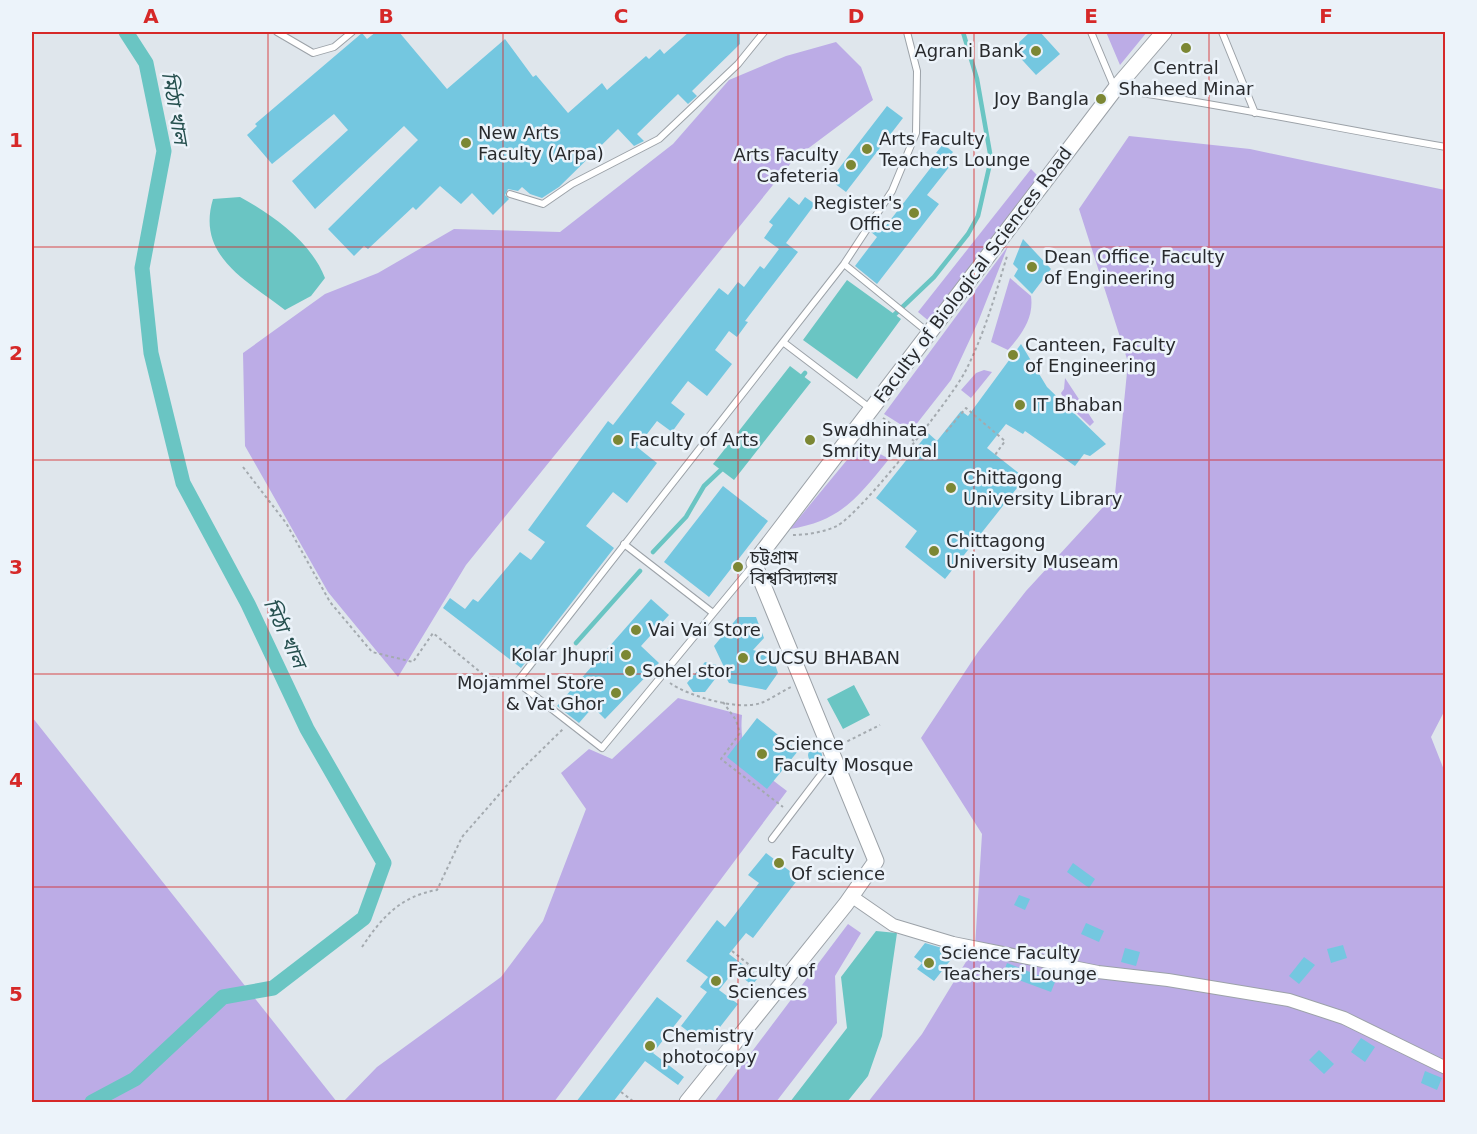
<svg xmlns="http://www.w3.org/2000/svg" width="1477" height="1134" font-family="'DejaVu Sans','Noto Sans Bengali',sans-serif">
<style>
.green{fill:#bcace6}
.water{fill:#6ac5c3}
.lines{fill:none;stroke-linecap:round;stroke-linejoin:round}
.stream{stroke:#6ac5c3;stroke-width:4.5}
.canal{stroke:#6ac5c3;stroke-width:15}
.building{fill:#74c7e0}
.service-casing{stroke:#9ca2a8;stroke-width:8}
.minor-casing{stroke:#9ca2a8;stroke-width:14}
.tertiary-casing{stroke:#9ca2a8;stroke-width:17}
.path{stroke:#a4aaaf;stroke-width:2;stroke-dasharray:3 3;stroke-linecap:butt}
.service{stroke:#fff;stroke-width:6}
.minor{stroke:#fff;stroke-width:12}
.tertiary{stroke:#fff;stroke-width:15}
.grid{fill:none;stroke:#d62828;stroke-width:1.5;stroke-opacity:0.55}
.poi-dot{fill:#7c8734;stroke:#ecf3fa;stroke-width:2}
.labels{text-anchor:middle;stroke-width:5;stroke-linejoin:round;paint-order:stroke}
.poi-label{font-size:18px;fill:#282a2d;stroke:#ecf3fa;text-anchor:start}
.street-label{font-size:18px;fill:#282a2d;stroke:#ecf3fa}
.water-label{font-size:20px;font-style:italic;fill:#26504f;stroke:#ecf3fa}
.neatline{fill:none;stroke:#d62828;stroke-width:2}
.grid-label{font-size:20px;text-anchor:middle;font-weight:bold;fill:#d62828}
</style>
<rect width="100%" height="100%" fill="#dfe6ec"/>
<path class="green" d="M1106,32H1147L1120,65Z
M836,42L861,67L873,100L794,159L466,565L398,677L328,592L245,446L243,353L325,294L378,273L454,229L560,232L673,144L729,80L786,56Z
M1129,136L1250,149L1445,190L1446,708L1431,737L1446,775L1445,1102H868L922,1034L975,947L982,834L921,738L978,652L1026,591L1115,494L1128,362L1079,209Z
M1031,169L1042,180L930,322L918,312Z
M1008,246L978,322L951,380L911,431L884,414Z
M1010,278L1031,296C1034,318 1022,334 1008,350L991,342Z
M984,370L992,372L971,398L961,390L976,373Z
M1065,378L1094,422L1090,426L1065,402L1061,393L1064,389Z
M861,443L889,459C858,497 841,521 790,529Z
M678,698L742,715C738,758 757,768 787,791L554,1102H343L377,1067L501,977L543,921L586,809L561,773L589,749L612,759Z
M32,717L337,1102H32Z
M848,924L861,933L835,976L837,1023L776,1102H714Z"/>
<path class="water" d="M240,197C273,215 311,242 325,278L311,296L285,310C246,280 196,256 213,199Z
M847,280L901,319L857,379L803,340Z
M790,366L811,382L734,480L713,464Z
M854,685L870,715L843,729L827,699Z
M876,931L897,933L882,1036L868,1076L847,1102H790L847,1028L841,977Z"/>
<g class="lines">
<path class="stream" d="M892,317L934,277L968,234L978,216L991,159L977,79L963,32
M799,380L805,373
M653,552L686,517L704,486L724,467
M576,643L640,571"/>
<path class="canal" d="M92,1102L135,1079L223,997L273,988L364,918L384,863L307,729L248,604L183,483L151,353L142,268L164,151L146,63L126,32"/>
</g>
<path class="building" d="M376,32H399L447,89L505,39L533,77L536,75L568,113L602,83L607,90L646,56L649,59L660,49L664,54L689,32H740V44L692,91L697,96L688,104L678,94L637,134L644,141L634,146L618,129L559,187L542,198L530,194L522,187L518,191L508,189L505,195L509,199L493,215L472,193L461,204L440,186L416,210L413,207L368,249L364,246L354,256L328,229L418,140L404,126L315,209L292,181L348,130L334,114L272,164L247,135L257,126L255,124L362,33L367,39Z
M1030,32H1040L1060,54L1036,75L1012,49Z
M887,106L903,118L846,192L830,180Z
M943,144L953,152L946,161L936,153Z
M939,157L950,166L927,195L939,204L877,284L855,266L877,237L871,232L879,222L885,227Z
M789,197L799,205L805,197L815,204L786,243L798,252L745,321L748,322L737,337L729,331L715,350L732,364L707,396L688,381L671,403L685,414L672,432L657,421L637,447L657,463L627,503L613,492L586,526L614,548L521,668L443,608L450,598L465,609L473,599L478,602L520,552L531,560L545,542L528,530L608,421L613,425L719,288L728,295L738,282L744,287L760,266L764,269L779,249L764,238L773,225L769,222Z
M1023,239L1051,269L1032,294L1014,276L1018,269L1013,264Z
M1021,344L1047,387L1106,444L1090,456L1084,454L1075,466L1025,431L1023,434L1006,424L987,448L1025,478L945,579L905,547L917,531L876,498L928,433L937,441L961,411L968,416Z
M723,486L768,521L709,597L664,562Z
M651,599L669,615L641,646L659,663L605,719L593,707L579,723L557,706Z
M738,617H756L764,638L753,650L772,655L778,673L766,690L729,683L722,670L705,692H693L687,683L705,662L724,667L714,646Z
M757,718L798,751L767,789L727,757Z
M808 755a7 7 0 1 1 14 0a7 7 0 1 1-14 0Z
M766,853L799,878L753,938L746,933L729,954L759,977L752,985L734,971L719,990L738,1004L706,1045L681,1026L707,992L700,987L708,977L686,961L717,920L725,927L759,883L748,875Z
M1073,863L1095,879L1089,888L1067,872Z
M1019,895L1030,899L1025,910L1014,905Z
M1086,923L1104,931L1099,942L1081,934Z
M925,943L942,948L953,957L934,981L917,969L922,963L914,957Z
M1343,945L1347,958L1331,963L1327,949Z
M1125,948L1140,952L1136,966L1121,962Z
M1304,957L1315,965L1299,984L1289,976Z
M1007,963L1055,982L1051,992L1003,974Z
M657,997L682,1016L653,1053L684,1077L678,1085L645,1061L613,1102H576Z
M1361,1038L1375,1047L1365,1062L1351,1052Z
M1319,1050L1334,1064L1324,1074L1309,1060Z
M1425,1071L1442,1078L1437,1090L1421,1083Z"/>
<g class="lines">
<defs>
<path id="service" d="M277,32L313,53L334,47L352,32
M1091,32L1115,89C1226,105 1335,128 1446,147
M1222,32L1255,113
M510,194L543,204L572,184L659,139L738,64L764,32
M844,264L929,333
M783,342L871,409
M624,544L713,613
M754,564L602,748L517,682L844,264L892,191L916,133L917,71L907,32
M772,839L832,760"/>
<path id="minor" d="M851,896L893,925L953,943L1098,972L1168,980L1289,1000L1344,1018L1446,1068"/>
<path id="tertiary" d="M687,1102L846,904L876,861L754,563L1115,89L1164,32"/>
</defs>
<use href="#service" class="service-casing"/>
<use href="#minor" class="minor-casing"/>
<use href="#tertiary" class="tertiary-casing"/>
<path class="path" d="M883,418L914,441
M946,432L966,408L1005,441L995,455
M243,467L286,523L330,602L372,652L413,662L433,633L485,676L508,680
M793,535C807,535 824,532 837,526C862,512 950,400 965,372C984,335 995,296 1007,256
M670,683C688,696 739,711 761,703C771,699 781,692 791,687
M723,702L736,720L740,733L721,759L783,807
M842,744L880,725
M362,947C382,917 401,896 437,890L462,837L516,775L563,729
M732,951L767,979
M621,1092L634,1102"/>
<use href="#service" class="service"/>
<use href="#minor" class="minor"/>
<use href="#tertiary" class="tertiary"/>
</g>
<path class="grid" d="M268,32V1102M503,32V1102M738,32V1102M974,32V1102M1209,32V1102M32,247H1446M32,460H1446M32,674H1446M32,887H1446"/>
<g class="poi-dot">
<circle cx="1186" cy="48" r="6"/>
<circle cx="1036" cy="51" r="6"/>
<circle cx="1101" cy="99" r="6"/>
<circle cx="466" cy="143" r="6"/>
<circle cx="867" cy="149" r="6"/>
<circle cx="851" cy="165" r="6"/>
<circle cx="914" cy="213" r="6"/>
<circle cx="1032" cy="267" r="6"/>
<circle cx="1013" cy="355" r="6"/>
<circle cx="1020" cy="405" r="6"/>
<circle cx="618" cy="440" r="6"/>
<circle cx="810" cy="440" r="6"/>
<circle cx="951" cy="488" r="6"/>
<circle cx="934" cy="551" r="6"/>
<circle cx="738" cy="567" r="6"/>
<circle cx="636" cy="630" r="6"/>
<circle cx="626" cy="655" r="6"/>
<circle cx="743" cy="658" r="6"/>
<circle cx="630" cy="671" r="6"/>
<circle cx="616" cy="693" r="6"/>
<circle cx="762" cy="754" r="6"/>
<circle cx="779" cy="863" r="6"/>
<circle cx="929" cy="963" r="6"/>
<circle cx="716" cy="981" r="6"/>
<circle cx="650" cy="1046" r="6"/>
</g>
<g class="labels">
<g class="poi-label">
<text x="1024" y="57" text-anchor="end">Agrani Bank</text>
<text x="1186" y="74" text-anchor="middle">Central<tspan x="1186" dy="21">Shaheed Minar</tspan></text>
<text x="1089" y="105" text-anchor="end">Joy Bangla</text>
<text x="478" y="139">New Arts<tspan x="478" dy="21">Faculty (Arpa)</tspan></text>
<text x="879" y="145">Arts Faculty<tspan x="879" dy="21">Teachers Lounge</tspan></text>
<text x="839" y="161" text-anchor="end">Arts Faculty<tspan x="839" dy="21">Cafeteria</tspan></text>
<text x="902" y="209" text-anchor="end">Register's<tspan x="902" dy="21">Office</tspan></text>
<text x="1044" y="263">Dean Office, Faculty<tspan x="1044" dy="21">of Engineering</tspan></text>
<text x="1025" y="351">Canteen, Faculty<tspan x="1025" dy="21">of Engineering</tspan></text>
<text x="1032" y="411">IT Bhaban</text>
<text x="822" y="436">Swadhinata<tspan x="822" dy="21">Smrity Mural</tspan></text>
<text x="630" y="446">Faculty of Arts</text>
<text x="963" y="484">Chittagong<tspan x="963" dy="21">University Library</tspan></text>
<text x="946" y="547">Chittagong<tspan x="946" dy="21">University Museam</tspan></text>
<text x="750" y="563">চট্টগ্রাম<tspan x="750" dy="21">বিশ্ববিদ্যালয়</tspan></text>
<text x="648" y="636">Vai Vai Store</text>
<text x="614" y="661" text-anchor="end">Kolar Jhupri</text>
<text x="755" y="664">CUCSU BHABAN</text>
<text x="642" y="677">Sohel stor</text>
<text x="604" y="689" text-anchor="end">Mojammel Store<tspan x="604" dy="21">&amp; Vat Ghor</tspan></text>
<text x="774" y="750">Science<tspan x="774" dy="21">Faculty Mosque</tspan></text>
<text x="791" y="859">Faculty<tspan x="791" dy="21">Of science</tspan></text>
<text x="941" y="959">Science Faculty<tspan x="941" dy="21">Teachers' Lounge</tspan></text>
<text x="728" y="977">Faculty of<tspan x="728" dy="21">Sciences</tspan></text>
<text x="662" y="1042">Chemistry<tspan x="662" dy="21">photocopy</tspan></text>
</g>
<g class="street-label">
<text transform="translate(973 275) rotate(-53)" y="6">Faculty of Biological Sciences Road</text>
</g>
<g class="water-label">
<text transform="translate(175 108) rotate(80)" y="7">মিঠা খাল</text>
<text transform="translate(285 633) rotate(65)" y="7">মিঠা খাল</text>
</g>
</g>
<rect width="1477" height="1134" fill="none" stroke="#ecf3fa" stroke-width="66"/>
<rect x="33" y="33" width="1411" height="1068" class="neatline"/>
<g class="grid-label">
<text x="151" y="23">A</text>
<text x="386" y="23">B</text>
<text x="621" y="23">C</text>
<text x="856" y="23">D</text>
<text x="1091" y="23">E</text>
<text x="1326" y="23">F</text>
<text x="16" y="147">1</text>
<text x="16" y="360">2</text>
<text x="16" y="574">3</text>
<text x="16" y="787">4</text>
<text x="16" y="1001">5</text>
</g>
</svg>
